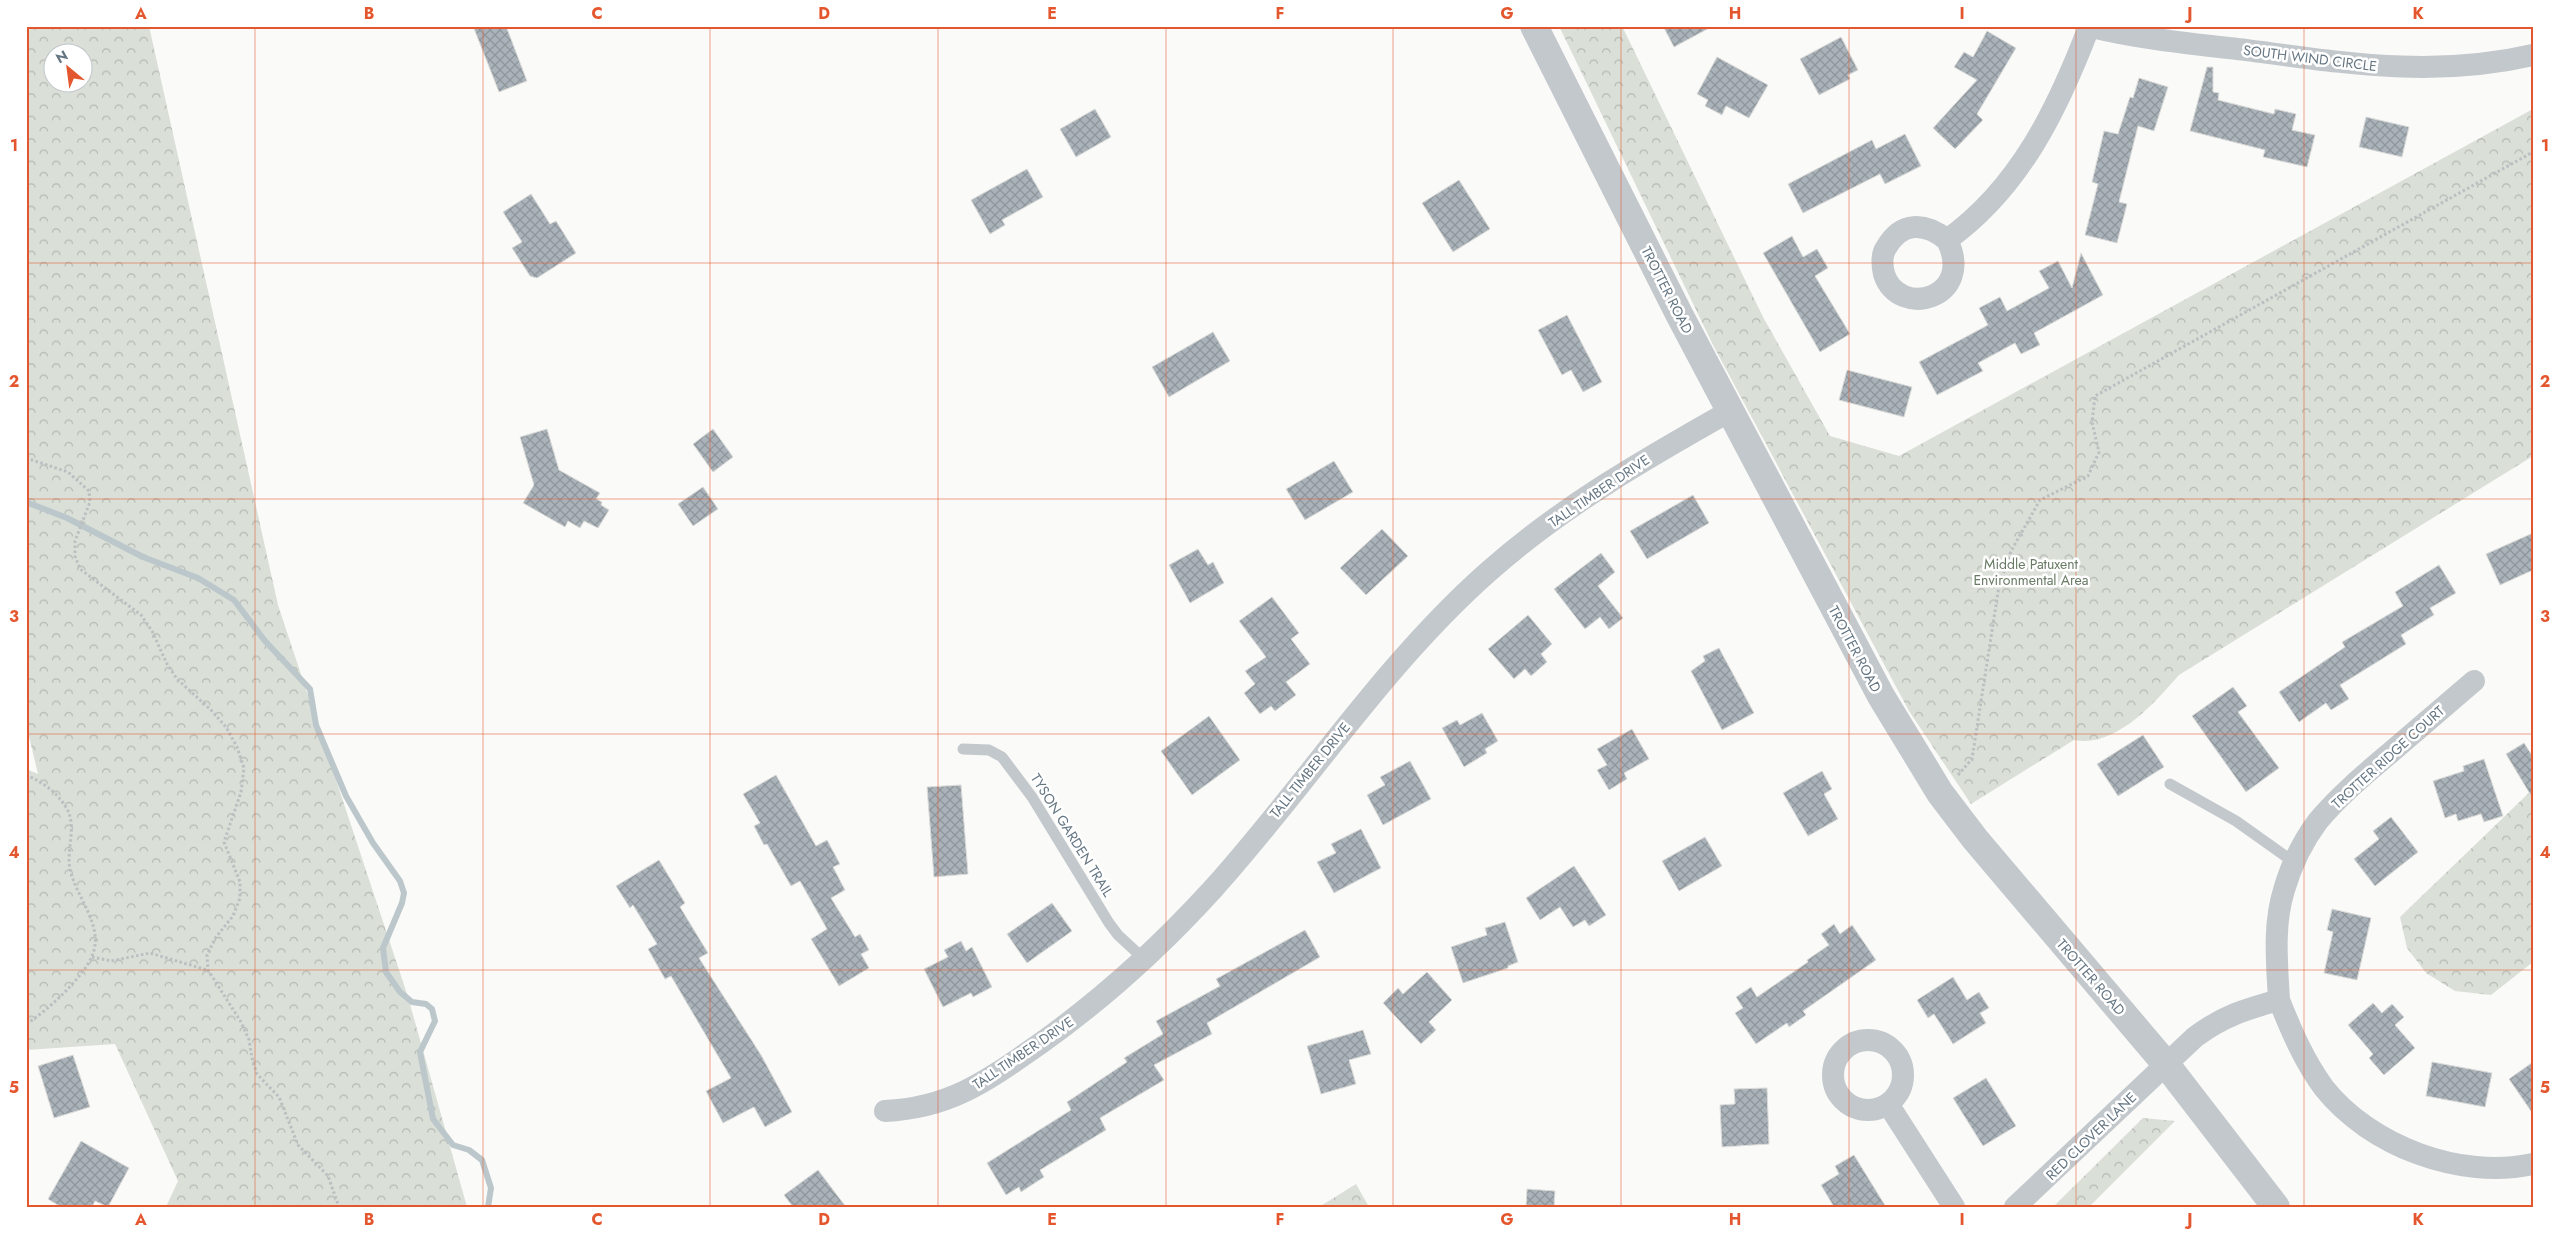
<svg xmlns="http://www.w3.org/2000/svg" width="2559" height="1233" font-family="Jost,sans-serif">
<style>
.forest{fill:url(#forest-crowns);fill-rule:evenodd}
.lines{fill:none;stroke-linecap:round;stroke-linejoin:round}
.stream{stroke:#bbc7cb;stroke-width:6}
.building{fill:url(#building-cross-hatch);stroke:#dcdcda}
.path{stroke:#bbbfc2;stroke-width:3;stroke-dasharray:2.5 2.5;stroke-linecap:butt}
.service{stroke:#c3c8cc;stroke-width:11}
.minor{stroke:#c3c8cc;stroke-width:22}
.tertiary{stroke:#c3c8cc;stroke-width:28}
.grid{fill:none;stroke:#e4572e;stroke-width:1;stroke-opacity:0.55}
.labels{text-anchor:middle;stroke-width:5;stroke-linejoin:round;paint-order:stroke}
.street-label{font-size:14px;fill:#657683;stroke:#fff}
.park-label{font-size:14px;fill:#687a64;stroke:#fff}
.neatline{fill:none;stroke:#e4572e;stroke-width:2}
.grid-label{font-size:16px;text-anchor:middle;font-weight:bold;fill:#e4572e}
</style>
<defs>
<pattern id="forest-crowns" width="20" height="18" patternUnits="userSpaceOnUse" patternTransform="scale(1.25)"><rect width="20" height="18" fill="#dadfd7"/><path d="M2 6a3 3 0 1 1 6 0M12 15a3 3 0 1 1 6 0" fill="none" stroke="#b4b9b4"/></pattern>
<pattern id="building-cross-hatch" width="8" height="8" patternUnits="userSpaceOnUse" patternTransform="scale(1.25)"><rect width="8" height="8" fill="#aab3b9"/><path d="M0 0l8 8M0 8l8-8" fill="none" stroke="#8e969c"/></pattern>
</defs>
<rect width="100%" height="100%" fill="#fafaf8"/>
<path class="forest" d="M26,26H149L278,605L408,997L467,1207H166L178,1181L115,1044L26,1050V956L29,952L26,951V796L28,792L26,769L38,774L26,724ZM82,52V82H52V52Z
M1559,26H1622L1763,317L1830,436L1899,456L2533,109V456L2179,675C2154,703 2116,748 2074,740L1971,804L1909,711L1713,345Z
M2533,789V962L2491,995L2455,991L2426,973L2407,948L2400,917Z
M2143,1118L2175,1121L2089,1207H2053Z
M1356,1184L1369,1207H1319Z"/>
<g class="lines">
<path class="stream" d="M26,502L67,518L143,557L198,578L234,600L265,641L310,689L316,725L346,796L373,843L400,881L404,893L402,903L383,948L386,972L400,992L412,1002L426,1004L432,1009L435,1021L420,1052L433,1119L453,1145L469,1150L482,1160L491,1188L488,1207"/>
</g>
<path class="building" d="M473,26H506L527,81L499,92Z
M1663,26H1713L1674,47Z
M1987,31L2016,48L1977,114L1983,120L1955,149L1933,128L1977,80L1954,67L1964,52L1973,57Z
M1841,37L1858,70L1848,75L1850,79L1819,95L1800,59Z
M1717,57L1768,85L1749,118L1726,106L1722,115L1705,106L1708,100L1697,94Z
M2207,67H2213V92L2219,93L2218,100L2274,114L2275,109L2296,114L2292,130L2315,135L2307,167L2263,157L2265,150L2190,131Z
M2139,78L2168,87L2154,131L2138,126L2119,202L2127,204L2117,243L2085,235L2098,184L2092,182L2104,131L2118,134L2130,97L2133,98Z
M1095,109L1111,137L1076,157L1060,129Z
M2366,117L2409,127L2402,157L2359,147Z
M1905,134L1921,166L1885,184L1880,174L1803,213L1788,184L1872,140L1876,149Z
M1027,169L1043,197L1002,220L1005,225L990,234L971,200Z
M1459,180L1490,229L1453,252L1422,203Z
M531,194L550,224L556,221L576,253L537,278L530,276L512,248L522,242L503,212Z
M1792,236L1803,257L1817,249L1828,268L1815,276L1850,334L1820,352L1763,253Z
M2081,253L2103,295L2034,333L2040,345L2021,354L2015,343L1978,363L1983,371L1937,395L1919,362L1988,325L1979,308L2000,297L2007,311L2049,288L2039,271L2058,261L2072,288Z
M1567,315L1602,382L1583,392L1571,370L1562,375L1538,330Z
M1213,332L1230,361L1169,397L1152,367Z
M1847,370L1912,387L1904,417L1839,400Z
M547,429L559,470L600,493L596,499L602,502L601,505L609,510L598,528L584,521L580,528L568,521L565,527L523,503L534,485L520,437Z
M713,429L733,457L713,472L693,444Z
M1334,461L1353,492L1305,520L1286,489Z
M703,487L718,509L693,526L678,504Z
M1693,495L1709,523L1647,559L1630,531Z
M1382,529L1408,556L1366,595L1340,568Z
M2533,533V570L2500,585L2486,554Z
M1198,549L1208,565L1213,562L1224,583L1190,603L1169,565Z
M1601,553L1615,572L1598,586L1623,618L1609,629L1600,617L1585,629L1554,589Z
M2439,565L2456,593L2430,608L2434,615L2401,635L2406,644L2340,685L2349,699L2331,710L2326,703L2299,722L2279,692L2345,647L2342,642L2403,606L2395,592Z
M1272,597L1299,633L1291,639L1310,664L1286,682L1296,695L1275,711L1271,706L1260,714L1244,693L1255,684L1245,671L1266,657L1239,621Z
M1528,615L1552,644L1541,654L1547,662L1531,676L1525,669L1514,679L1488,649Z
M1719,648L1754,713L1722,730L1691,671L1705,661L1703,656Z
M2233,687L2247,706L2238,712L2279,768L2246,792L2192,716Z
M1482,713L1498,741L1485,749L1487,753L1464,767L1442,728L1457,720L1460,725Z
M1209,716L1240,760L1192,795L1161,751Z
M1632,729L1649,759L1624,773L1627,779L1609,790L1597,770L1607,765L1597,749Z
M2143,735L2164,767L2118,796L2097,764Z
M2524,743L2533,757V799L2506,754Z
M2484,759L2503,816L2484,822L2481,814L2458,821L2456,814L2445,818L2433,781L2464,771L2463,766Z
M1410,761L1431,799L1383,825L1367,795L1385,785L1380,777Z
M1822,771L1832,789L1824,794L1838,819L1808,836L1783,793Z
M776,775L816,846L827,840L840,864L833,867L845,890L831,898L855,937L860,934L869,950L861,954L869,968L839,986L811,939L827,929L800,881L791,886L767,844L764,845L754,826L760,823L743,794Z
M961,785L968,874L934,877L927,787Z
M2391,817L2418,852L2375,886L2354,859L2379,839L2373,831Z
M1361,829L1381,868L1334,893L1317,862L1336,853L1331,844Z
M1705,837L1722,866L1679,891L1662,861Z
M659,860L685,903L680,907L708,953L699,958L761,1055L792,1112L765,1127L754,1107L723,1123L706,1091L731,1078L671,976L665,979L648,949L657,944L633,905L630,908L616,886Z
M1574,866L1606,915L1589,926L1585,920L1573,927L1560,907L1540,920L1526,898Z
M1052,903L1072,931L1027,963L1007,934Z
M2332,909L2371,918L2357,980L2324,973L2333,932L2327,930Z
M1505,922L1518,962L1508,966V968L1463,983L1451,947L1487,935L1485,928Z
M1834,924L1840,934L1852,925L1876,960L1803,1011L1806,1015L1789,1027L1787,1023L1756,1044L1735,1013L1743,1008L1736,997L1751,987L1757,997L1808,962L1807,960L1829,945L1821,934Z
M1305,930L1320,957L1207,1023L1212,1034L1154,1065L1164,1080L1100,1118L1106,1130L1040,1170L1044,1177L1021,1192L1019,1187L1006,1195L987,1163L1071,1110L1067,1102L1127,1062L1124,1058L1163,1034L1156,1021L1220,986L1216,979Z
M961,941L966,951L972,947L992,987L973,997L971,993L943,1007L924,969L948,957L944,950Z
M1427,972L1452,1000L1429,1022L1436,1030L1421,1044L1383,1003L1398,988L1403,994Z
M1953,977L1967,1000L1979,992L1989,1008L1980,1013L1986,1023L1953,1044L1934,1014L1928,1018L1917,1000Z
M2373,1003L2382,1013L2392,1004L2404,1017L2395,1025L2415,1048L2384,1075L2369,1058L2373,1054L2348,1025Z
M1363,1030L1371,1054L1349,1060L1356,1084L1321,1094L1307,1046Z
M73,1055L90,1107L54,1118L38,1066Z
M2432,1062L2492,1073L2485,1107L2426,1096Z
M2533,1062V1114L2509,1079Z
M1986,1078L2016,1126L1983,1146L1953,1098Z
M1767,1088L1769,1144L1722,1147L1720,1105L1735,1104L1734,1089Z
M81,1141L129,1168L108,1207L95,1201L92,1207H61L48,1199Z
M1854,1155L1886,1207H1834L1821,1185L1839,1174L1835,1166Z
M818,1170L846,1207H793L784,1195Z
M1527,1189L1555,1191L1554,1207H1526Z"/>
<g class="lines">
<path class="path" d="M26,458L68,472L89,491L90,502L75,541V556L80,569L141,615L152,631L167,664L177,679L211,710L226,727L237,747L244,768L241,792L224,842L240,882V898L233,916L216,937L207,955L208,970L241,1022L249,1040L252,1058L257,1074L279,1097L298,1145L328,1176L339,1207
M26,775C43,782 58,793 67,809C77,827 66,850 70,869C76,898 105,926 92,956C83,978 46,1012 26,1024
M1958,775L1972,759L1999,586L2011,551L2040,500L2088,476L2099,452L2092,422L2095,396L2533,152
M92,957L111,961L150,953L207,970"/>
<path class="service" d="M963,749L989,750L1002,757L1032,797L1109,923L1118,935L1144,959
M2170,784L2236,821L2295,863"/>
<path class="minor" d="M2088,26C2140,39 2193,44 2246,50C2346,63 2433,78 2533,55
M1947,240C1925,222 1901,221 1886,248C1881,255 1882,265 1884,274C1899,320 1976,298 1947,240C2020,188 2058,108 2089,27
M2279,1000C2291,1030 2304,1061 2324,1088C2370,1146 2460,1180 2533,1164
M1833 1075a35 35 0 1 1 70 0a35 35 0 1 1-70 0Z
M1888,1104L1954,1207
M885,1111C951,1108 988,1080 1041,1043C1104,998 1160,947 1212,890C1306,786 1382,666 1488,572C1561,507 1645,459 1730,411
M2015,1207L2195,1037C2223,1016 2246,1009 2279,1000C2277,963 2273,925 2284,890C2291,866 2303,841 2318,821C2339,796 2365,774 2390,753C2418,729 2446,705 2474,681"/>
<path class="tertiary" d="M1534,26L1679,314L1881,696L1940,793L1975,839L2165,1063L2276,1207"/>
</g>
<path class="grid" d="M255,26V1207M483,26V1207M710,26V1207M938,26V1207M1166,26V1207M1393,26V1207M1621,26V1207M1849,26V1207M2076,26V1207M2304,26V1207M26,263H2533M26,499H2533M26,734H2533M26,970H2533"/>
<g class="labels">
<g class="street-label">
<text transform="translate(2310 58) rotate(7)" y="5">SOUTH WIND CIRCLE</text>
<text transform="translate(1667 290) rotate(63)" y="5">TROTTER ROAD</text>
<text transform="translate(1599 491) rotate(-34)" y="5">TALL TIMBER DRIVE</text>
<text transform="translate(1855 649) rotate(62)" y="5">TROTTER ROAD</text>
<text transform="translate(2388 757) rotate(-42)" y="5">TROTTER RIDGE COURT</text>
<text transform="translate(1310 770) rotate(-51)" y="5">TALL TIMBER DRIVE</text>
<text transform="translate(1072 835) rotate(58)" y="5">TYSON GARDEN TRAIL</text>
<text transform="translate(2091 977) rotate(49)" y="5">TROTTER ROAD</text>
<text transform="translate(1023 1053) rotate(-34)" y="5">TALL TIMBER DRIVE</text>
<text transform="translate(2091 1136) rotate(-44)" y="5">RED CLOVER LANE</text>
</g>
<g class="park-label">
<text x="2031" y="569">Middle Patuxent<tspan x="2031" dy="16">Environmental Area</tspan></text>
</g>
</g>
<rect width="2559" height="1233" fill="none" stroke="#ffffff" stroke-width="55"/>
<g transform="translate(68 68) rotate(331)"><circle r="24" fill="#ffffff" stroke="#c1c8cd"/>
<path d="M0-4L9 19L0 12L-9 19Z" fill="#e4572e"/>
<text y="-8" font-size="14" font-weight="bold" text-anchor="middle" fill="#657683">N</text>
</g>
<rect x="28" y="28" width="2504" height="1178" class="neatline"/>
<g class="grid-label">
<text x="141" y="19">A</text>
<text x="369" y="19">B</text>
<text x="597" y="19">C</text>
<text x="824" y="19">D</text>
<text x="1052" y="19">E</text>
<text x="1280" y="19">F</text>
<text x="1507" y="19">G</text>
<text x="1735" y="19">H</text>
<text x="1962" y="19">I</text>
<text x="2190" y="19">J</text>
<text x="2418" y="19">K</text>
<text x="14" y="151">1</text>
<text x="2545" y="151">1</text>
<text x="14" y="387">2</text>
<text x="2545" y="387">2</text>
<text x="14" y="622">3</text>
<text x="2545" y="622">3</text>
<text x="14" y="858">4</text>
<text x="2545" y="858">4</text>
<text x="14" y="1093">5</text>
<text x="2545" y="1093">5</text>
<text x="141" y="1225">A</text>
<text x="369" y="1225">B</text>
<text x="597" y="1225">C</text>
<text x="824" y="1225">D</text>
<text x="1052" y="1225">E</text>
<text x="1280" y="1225">F</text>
<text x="1507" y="1225">G</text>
<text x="1735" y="1225">H</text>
<text x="1962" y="1225">I</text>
<text x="2190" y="1225">J</text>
<text x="2418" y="1225">K</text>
</g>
</svg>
